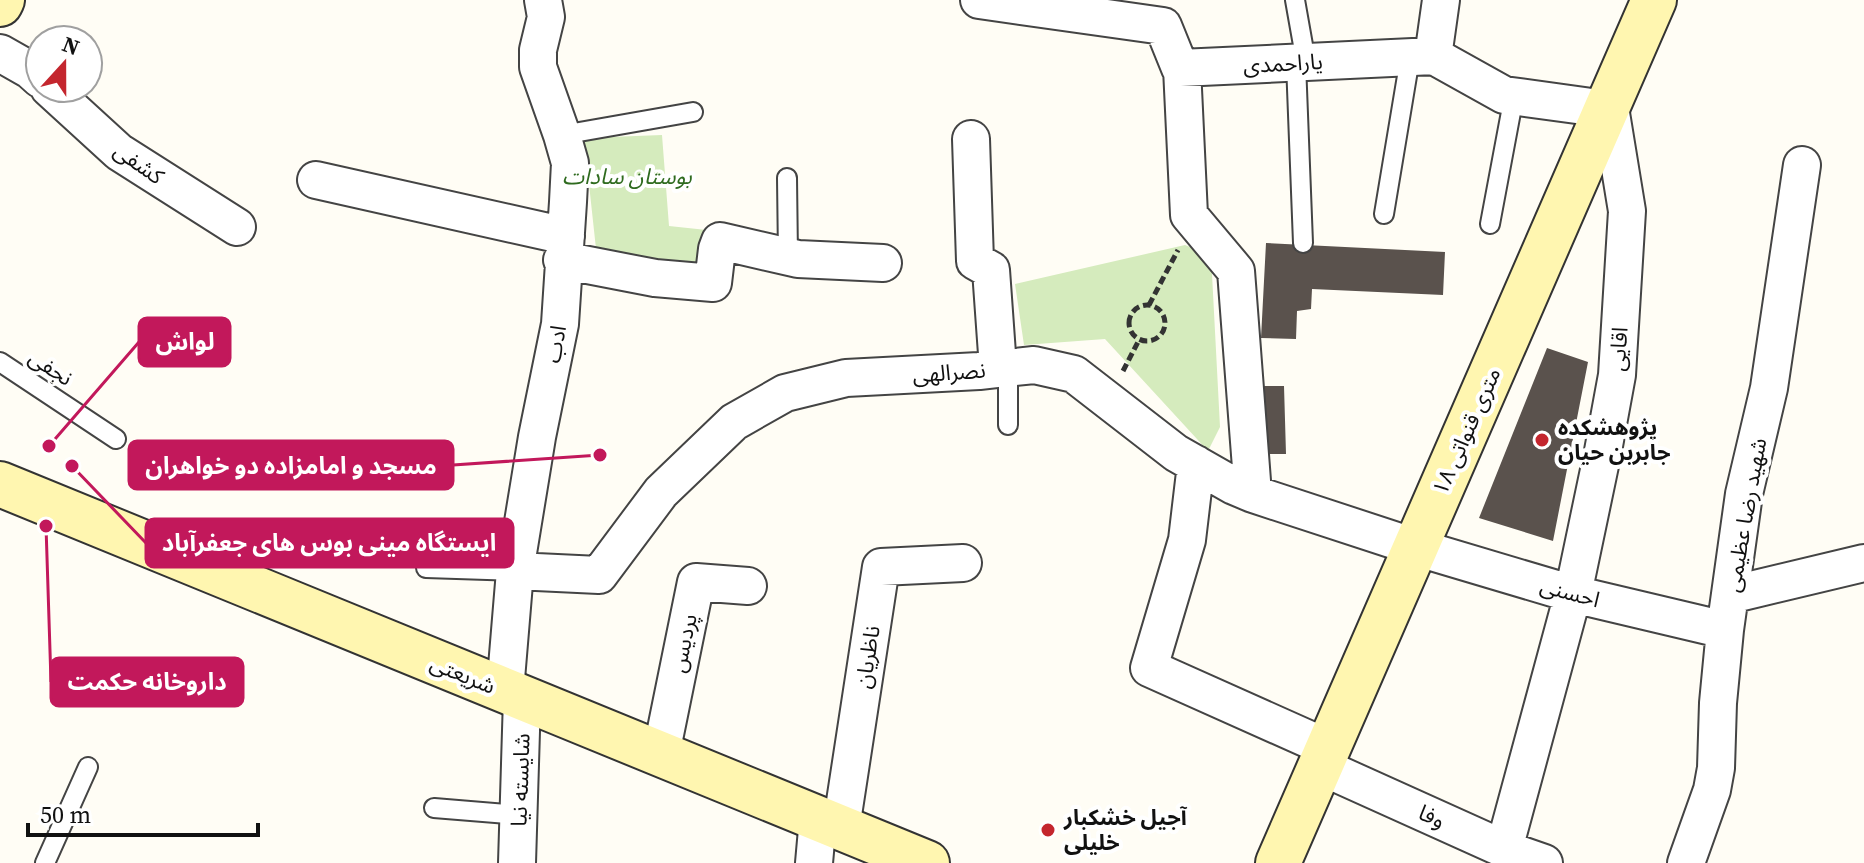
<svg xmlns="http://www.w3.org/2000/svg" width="1864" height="863" font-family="'Source Serif 4','Noto Sans Arabic',serif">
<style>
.green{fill:#d5ebbd}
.building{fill:#5a524d}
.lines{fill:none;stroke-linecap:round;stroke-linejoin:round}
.lane-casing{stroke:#444;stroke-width:22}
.street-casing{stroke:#444;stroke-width:40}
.secondary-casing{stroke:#333;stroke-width:48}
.path{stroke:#333;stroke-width:5;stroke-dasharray:8 4;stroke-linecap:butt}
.lane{stroke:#fff;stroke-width:18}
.street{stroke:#fff;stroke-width:36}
.secondary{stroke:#fff6b0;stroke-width:44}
.poi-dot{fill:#c4262e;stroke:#fff;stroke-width:3}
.labels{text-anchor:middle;stroke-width:8;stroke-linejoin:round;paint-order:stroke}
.street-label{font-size:22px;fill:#111;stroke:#fff}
.park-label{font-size:22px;font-style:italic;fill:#2f6b1f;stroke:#fff}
.poi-label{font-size:22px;font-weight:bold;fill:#111;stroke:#fff;text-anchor:start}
.leader{fill:none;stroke:#c2185b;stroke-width:3}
.callout-dot{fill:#c2185b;stroke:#fff;stroke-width:3}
.callout{fill:#c2185b;stroke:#c2185b;stroke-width:3}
.callout-label{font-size:24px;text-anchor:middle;font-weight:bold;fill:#fff}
</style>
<rect width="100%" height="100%" fill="#fffdf5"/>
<path class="green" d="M662,135L669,226L716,231L702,271L597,258L584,138Z
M1185,245L1211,255L1220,427L1208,451L1105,339L1024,345L1015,284Z"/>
<path class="building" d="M1266,243L1445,252L1443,295L1312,289L1311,309L1297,311L1296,339L1261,338Z
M1547,348L1588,362L1553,541L1479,518Z
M1261,386H1284L1286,454H1263Z"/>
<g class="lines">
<defs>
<path id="lane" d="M1295,0L1306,62
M1296,63L1303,243
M562,135L693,112
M787,178L788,256
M1384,214L1410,58
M1490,224L1514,96
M0,362L116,439
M1008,425V367
M426,568L515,571
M434,808L519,815
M45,863L88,767"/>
<path id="street" d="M979,0L1163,26L1180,68L1434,56L1504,95L1606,109
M0,53L30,70L40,79
M1433,57L1441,0
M1182,68L1189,215L1236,271L1253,494
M49,88L119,152L237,227
M971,139L975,261L991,270L998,368
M316,180L566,236
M562,260L655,278L713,283L717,249L720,241L798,259L883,263
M1196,464L1187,540L1149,668L1328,748
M515,571L599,575L661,492L734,422L785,393L846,378L979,371L1034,365L1074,374L1176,453L1234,486L1253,494L1415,547L1573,594L1725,630
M1730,595L1864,563
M505,691L515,571L537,437L560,324L568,202L570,163L562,135L538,67V50L546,17L543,0
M661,754L696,582L748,586
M1320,766L1504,849L1544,863
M841,828L881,567L963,563
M1504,849L1573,594L1603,451L1617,375L1627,211L1609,101
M517,863L522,698
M814,863L818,818
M1686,863L1712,790L1716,768L1718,703L1725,630L1744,494L1769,388L1802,165"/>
<path id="secondary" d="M0,4L2,0
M0,484L927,863
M1278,863L1654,0"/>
</defs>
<use href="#lane" class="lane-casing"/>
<use href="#street" class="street-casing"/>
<use href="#secondary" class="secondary-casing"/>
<path class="path" d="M1129 323a18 18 0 1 1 36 0a18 18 0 1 1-36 0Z
M1149,305L1178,250
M1123,371L1139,340"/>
<use href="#lane" class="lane"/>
<use href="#street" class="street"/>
<use href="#secondary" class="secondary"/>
</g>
<g class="poi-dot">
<circle cx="1542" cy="440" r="8"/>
<circle cx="1048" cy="830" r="8"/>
</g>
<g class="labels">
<g class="street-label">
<text transform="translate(1283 63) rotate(-3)" y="8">یاراحمدی</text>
<text transform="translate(139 163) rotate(35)" y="8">کشفی</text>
<text transform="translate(555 344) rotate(-80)" y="8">ادب</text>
<text transform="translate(1618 349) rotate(-86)" y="8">اقایی</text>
<text transform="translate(51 367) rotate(33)" y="8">نجفی</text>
<text transform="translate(949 372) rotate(-4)" y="8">نصرالهی</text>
<text transform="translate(1466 431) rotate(-66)" y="8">۱۸ متری قنواتی</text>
<text transform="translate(1745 515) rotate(-80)" y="8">شهید رضا عظیمی</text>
<text transform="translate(1570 592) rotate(15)" y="8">احسنی</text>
<text transform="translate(683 643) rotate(-78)" y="8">پردیس</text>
<text transform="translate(867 657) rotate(-81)" y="8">ناظریان</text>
<text transform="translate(463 674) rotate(22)" y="8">شریعتی</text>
<text transform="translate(520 780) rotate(-88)" y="8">شایسته نیا</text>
<text transform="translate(1432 816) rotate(24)" y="8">وفا</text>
</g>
<g class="park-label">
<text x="627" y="184">بوستان سادات</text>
</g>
<g class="poi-label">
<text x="1558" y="435">پژوهشکده<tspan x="1558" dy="25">جابربن حیان</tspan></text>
<text x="1064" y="825">آجیل خشکبار<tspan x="1064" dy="25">خلیلی</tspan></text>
</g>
</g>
<path class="leader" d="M49 446L139 342M600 455L453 465M72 466L146 543M46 526L51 682"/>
<g class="callout-dot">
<circle cx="49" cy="446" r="8"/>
<circle cx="600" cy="455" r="8"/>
<circle cx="72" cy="466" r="8"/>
<circle cx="46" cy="526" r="8"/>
</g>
<g class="callout">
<rect x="139" y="318" width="91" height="48" rx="8"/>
<rect x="129" y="441" width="324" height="48" rx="8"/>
<rect x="146" y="519" width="367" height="48" rx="8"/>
<rect x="51" y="658" width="192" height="48" rx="8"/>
</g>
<g class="callout-label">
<text x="185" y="350">لواش</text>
<text x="291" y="474">مسجد و امامزاده دو خواهران</text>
<text x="329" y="551">ایستگاه مینی بوس های جعفرآباد</text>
<text x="147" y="690">داروخانه حکمت</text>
</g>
<g transform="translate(64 64) rotate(21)"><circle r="38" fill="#ffffff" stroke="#a0a0a0" stroke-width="2"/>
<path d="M0-6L14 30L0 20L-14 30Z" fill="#c4262e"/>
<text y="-12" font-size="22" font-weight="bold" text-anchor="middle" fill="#111111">N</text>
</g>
<path d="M28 823v12h230v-12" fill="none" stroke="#111111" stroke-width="4"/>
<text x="40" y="823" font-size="24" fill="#111111" stroke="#ffffff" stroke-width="6" paint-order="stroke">50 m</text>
</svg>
